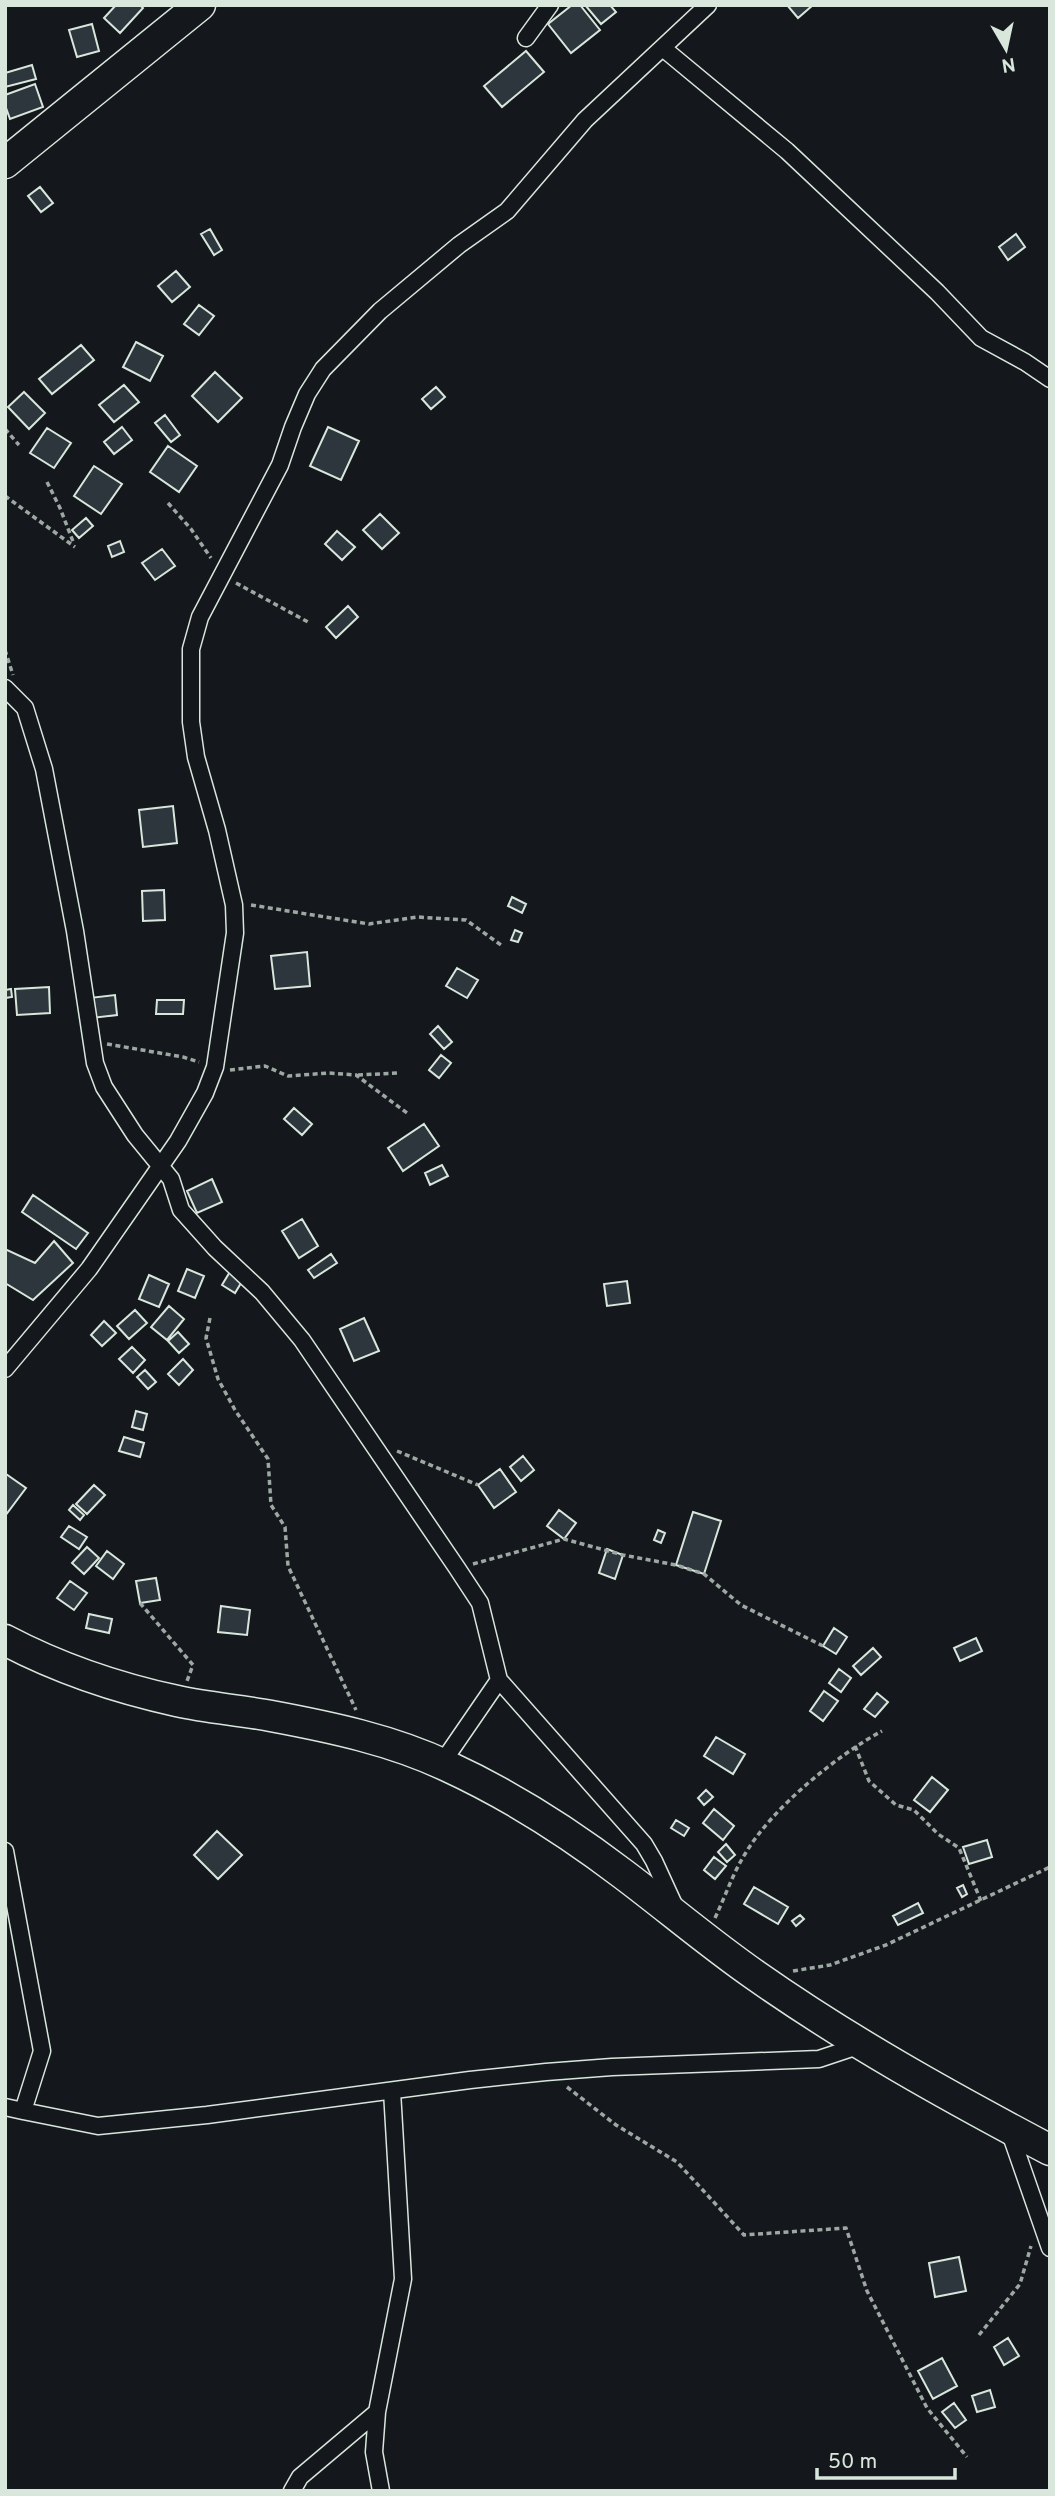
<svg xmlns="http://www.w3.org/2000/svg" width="1055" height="2496" font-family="Overpass,sans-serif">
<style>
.building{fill:#2c363c;stroke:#d8e6dc;stroke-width:2}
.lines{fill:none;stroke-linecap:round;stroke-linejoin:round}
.street-casing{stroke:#d8e6dc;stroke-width:19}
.highway-casing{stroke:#d8e6dc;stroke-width:33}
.path{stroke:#9da8a2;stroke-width:3.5;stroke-dasharray:5 3.5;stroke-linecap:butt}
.street{stroke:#14181c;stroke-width:16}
.highway{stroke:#14181c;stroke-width:30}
</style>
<rect width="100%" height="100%" fill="#14181c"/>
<path class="building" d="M116,5H140L143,8L120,33L104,18Z
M572,5H580L600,30L571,53L548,24Z
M585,5H610L616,12L601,24Z
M787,5H813L798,18Z
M92,24L99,51L77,57L69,30Z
M526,51L544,72L502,107L484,86Z
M32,65L36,79L5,87V73Z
M35,84L43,107L10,119L5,105V95Z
M40,187L53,203L41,212L28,196Z
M210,229L222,250L214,255L201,234Z
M1016,234L1025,247L1008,260L999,247Z
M176,271L190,287L172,302L158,286Z
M199,305L214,316L199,335L184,324Z
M136,342L163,356L150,381L123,367Z
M81,345L94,360L52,394L39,379Z
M215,372L242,398L218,422L192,396Z
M124,385L139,402L114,422L99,405Z
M436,387L445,397L431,409L422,399Z
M24,392L45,413L29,429L8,407Z
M165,415L180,435L171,442L155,423Z
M122,427L132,440L114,454L104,442Z
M328,427L359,441L341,480L310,466Z
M47,428L71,443L54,468L30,453Z
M168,446L197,466L179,492L150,472Z
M94,466L122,484L101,514L74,496Z
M380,514L399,533L382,549L363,530Z
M86,518L93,526L79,538L72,530Z
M337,531L355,547L342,560L325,544Z
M120,541L124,552L112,557L108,546Z
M162,549L175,566L155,580L142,563Z
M348,606L358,617L336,638L326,627Z
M173,806L177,843L143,847L139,810Z
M164,890L165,920L143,921L142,891Z
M512,897L526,904L522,913L508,906Z
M515,930L522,933L518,942L511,940Z
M307,952L310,986L275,989L271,956Z
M457,968L478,980L467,998L446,986Z
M49,987L50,1013L17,1015L15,989Z
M11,989L12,997L5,998V990Z
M115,995L117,1015L92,1018L89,998Z
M157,1000H184L183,1014H156Z
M438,1026L452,1042L444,1049L430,1034Z
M441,1055L451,1063L439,1078L429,1070Z
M294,1108L312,1124L302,1135L284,1119Z
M424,1124L439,1146L403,1171L388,1148Z
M442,1165L448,1176L430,1185L425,1173Z
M212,1179L222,1202L197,1213L187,1191Z
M33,1195L88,1233L76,1249L22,1212Z
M302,1219L318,1246L299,1258L282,1231Z
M54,1241L73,1263L33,1300L5,1283V1249L35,1263Z
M331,1254L337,1263L314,1278L308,1270Z
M187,1269L204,1276L195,1298L178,1291Z
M231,1270L244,1278L235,1293L222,1285Z
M149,1275L169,1284L159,1307L139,1299Z
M627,1281L630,1303L607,1306L604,1284Z
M169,1306L184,1319L167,1340L151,1327Z
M135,1310L147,1323L129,1339L117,1326Z
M364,1318L379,1351L354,1361L340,1329Z
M104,1321L116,1333L102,1346L91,1335Z
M178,1332L189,1344L179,1353L168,1341Z
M132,1347L145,1360L133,1373L119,1359Z
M183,1359L193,1370L179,1385L168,1374Z
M145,1370L156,1382L148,1389L137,1377Z
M136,1411L147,1414L143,1430L132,1427Z
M124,1437L144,1443L140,1457L119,1451Z
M523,1456L534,1470L521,1481L510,1467Z
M500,1469L516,1492L494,1508L478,1485Z
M6,1474L26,1488L5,1516V1474Z
M94,1485L105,1495L87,1514L76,1504Z
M73,1505L84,1515L80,1520L69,1510Z
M559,1510L576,1523L564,1539L547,1526Z
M693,1512L721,1521L704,1574L676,1565Z
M69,1526L87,1537L79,1549L61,1537Z
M658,1530L665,1533L661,1543L654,1540Z
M87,1547L99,1558L84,1574L72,1563Z
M607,1549L623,1555L615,1579L599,1573Z
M107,1551L124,1564L113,1579L96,1566Z
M156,1578L160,1600L140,1603L136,1581Z
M70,1581L87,1593L74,1610L57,1598Z
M221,1606L250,1610L247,1635L218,1632Z
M89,1614L112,1619L109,1633L86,1628Z
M834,1628L847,1637L836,1654L823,1646Z
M976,1638L982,1651L960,1661L954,1648Z
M873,1648L881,1657L861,1675L853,1666Z
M839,1669L851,1678L841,1692L829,1683Z
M824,1691L838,1701L823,1721L810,1711Z
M877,1693L888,1702L875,1717L864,1709Z
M716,1737L745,1754L733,1774L704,1756Z
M932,1777L948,1790L930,1812L914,1800Z
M706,1790L713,1797L704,1805L698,1798Z
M714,1809L734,1826L723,1840L703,1823Z
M676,1820L689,1828L684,1836L671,1828Z
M217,1831L242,1855L218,1879L194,1855Z
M987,1840L992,1857L969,1864L963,1847Z
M726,1844L735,1855L727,1862L718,1852Z
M714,1857L726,1866L715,1879L704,1870Z
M963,1885L967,1894L962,1897L957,1888Z
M754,1887L788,1907L778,1924L744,1904Z
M918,1903L923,1913L898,1925L893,1916Z
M800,1915L804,1919L796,1926L792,1921Z
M959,2257L966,2291L935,2297L929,2263Z
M1008,2338L1019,2356L1004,2365L994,2347Z
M942,2358L957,2386L933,2399L918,2371Z
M990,2390L995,2407L977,2412L972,2396Z
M954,2403L966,2420L955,2428L942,2412Z"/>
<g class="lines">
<defs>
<path id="street" d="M526,38L550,5
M664,49L787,151L937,292L981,338L1025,362L1050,379
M5,688L25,708L44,769L75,931L95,1063L104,1087L135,1135L171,1179L181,1210L215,1248L262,1292L302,1340L457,1568L480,1603L499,1680L442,1763
M5,1369L89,1269L178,1141L205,1093L215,1067L235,933L234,905L217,830L196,757L191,722V649L200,617L280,465L293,427L307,394L323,369L380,311L459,245L507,211L585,120L708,5
M499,1680L644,1844L654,1861L676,1909
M5,1851L42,2051L23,2111L98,2126L207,2115L470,2080L546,2072L612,2067L819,2059L861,2045
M5,2107L23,2111
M1009,2130L1050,2248
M292,2491L300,2477L377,2412
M381,2491L374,2452L377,2412L403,2279L392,2091"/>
<path id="highway" d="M5,163L200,5
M5,1640C60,1669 117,1688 177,1701C208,1708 240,1710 271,1716C330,1727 392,1740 447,1766C510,1795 568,1832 623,1874C667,1907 709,1943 755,1975C849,2041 948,2096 1050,2150"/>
</defs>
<use href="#street" class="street-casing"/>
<use href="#highway" class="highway-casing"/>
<path class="path" d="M5,429L19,445
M47,482L60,508L74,544
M5,496L75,547
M168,503L191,529L211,558
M236,583L308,622
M5,650L13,675
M251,905L369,924L417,917L466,920L501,945
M107,1044L183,1057L199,1062
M230,1070L265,1066L288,1076L329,1073L356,1075L407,1113
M358,1075L399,1073
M210,1318L206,1338L218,1379L235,1410L268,1459L271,1505L285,1527L288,1566L356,1710
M397,1451L478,1485
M473,1564L564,1539L623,1555L676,1565L704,1574L741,1605L823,1646
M140,1603L193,1665L187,1681
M855,1746L869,1781L896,1805L914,1810L938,1834L959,1848L981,1901
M715,1918C725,1897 733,1873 745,1854C772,1808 836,1756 882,1731
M793,1971L830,1965L886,1945L1050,1867
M567,2087L616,2125L677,2162L744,2235L846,2228L867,2291L927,2408L967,2457
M979,2335L1020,2284L1031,2246"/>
<use href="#street" class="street"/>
<use href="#highway" class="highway"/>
</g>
<rect width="1055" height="2496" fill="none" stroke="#d8e6dc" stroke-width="14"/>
<g transform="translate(1006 49) rotate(171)" stroke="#14181c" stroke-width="5" paint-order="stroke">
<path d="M0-5L12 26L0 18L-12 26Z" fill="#d8e6dc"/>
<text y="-10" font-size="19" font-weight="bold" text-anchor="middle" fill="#d8e6dc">N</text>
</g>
<path d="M817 2468v10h138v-10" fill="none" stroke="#d8e6dc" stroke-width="3.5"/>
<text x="828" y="2468" font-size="21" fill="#d8e6dc" stroke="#14181c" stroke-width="5" paint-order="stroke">50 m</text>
</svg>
